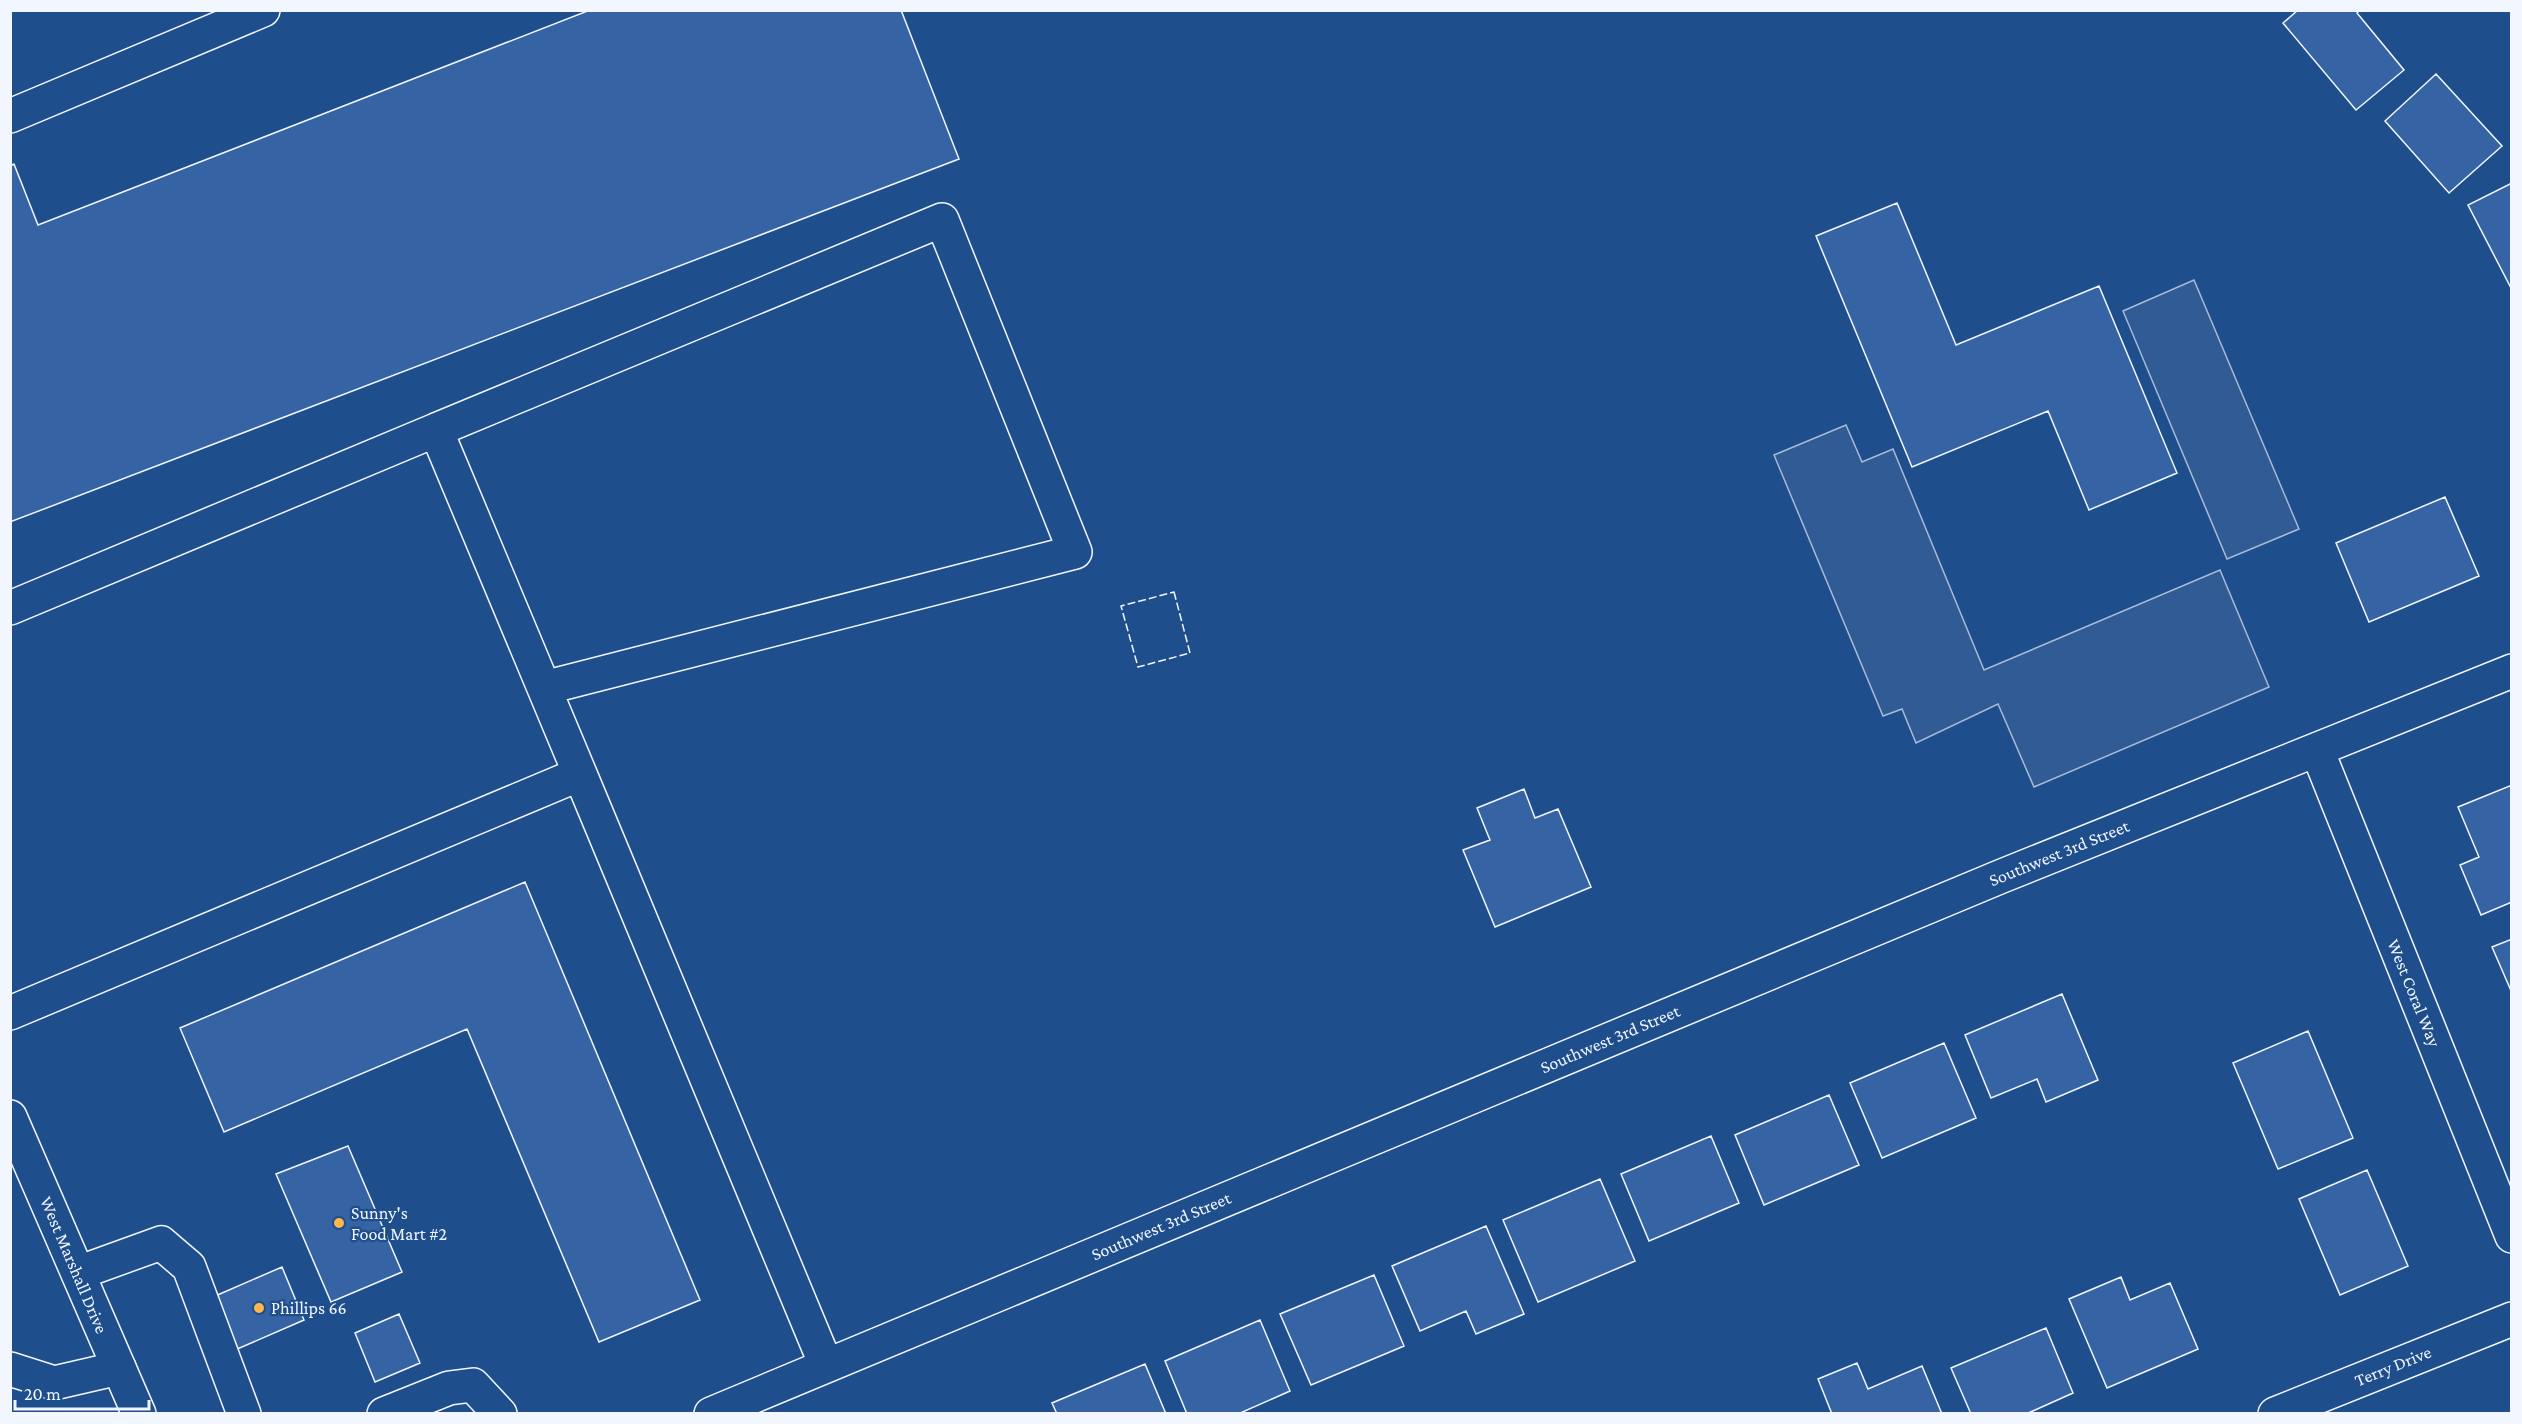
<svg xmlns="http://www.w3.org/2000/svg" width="2522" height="1424" font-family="'Crimson Pro',serif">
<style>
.built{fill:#305b95;stroke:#a8bbd7;stroke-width:1.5}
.building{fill:#3563a3;stroke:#f2f6ff;stroke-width:1.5}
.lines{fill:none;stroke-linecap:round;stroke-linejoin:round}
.minor-casing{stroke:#f2f6ff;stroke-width:36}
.major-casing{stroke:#f2f6ff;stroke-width:36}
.minor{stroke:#1f4e8c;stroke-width:33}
.major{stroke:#1f4e8c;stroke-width:33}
.fence{stroke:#f2f6ff;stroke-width:1.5;stroke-dasharray:8 3;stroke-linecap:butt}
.poi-dot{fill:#ffb74d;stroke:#1f4e8c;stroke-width:2}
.labels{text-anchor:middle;stroke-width:4.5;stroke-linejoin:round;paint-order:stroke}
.street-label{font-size:18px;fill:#f2f6ff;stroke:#1f4e8c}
.poi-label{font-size:18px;fill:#f2f6ff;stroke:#1f4e8c;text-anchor:start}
</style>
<rect width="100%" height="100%" fill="#1f4e8c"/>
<path class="built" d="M2194,280L2299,529L2227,559L2123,311Z
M1846,425L1862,462L1893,449L1984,670L2220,570L2269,687L2034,787L1998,704L1916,743L1902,709L1883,716L1774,455Z"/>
<path class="building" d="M590,10H901L959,159L10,522V166L14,164L38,225Z
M2298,10H2360L2357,13L2404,70L2356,110L2283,23Z
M2436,74L2502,146L2449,193L2385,121Z
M2512,183V290L2468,205Z
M1897,203L1956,345L2099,286L2177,473L2089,510L2048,411L1912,467L1816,236Z
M2445,497L2479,576L2369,622L2336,543Z
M2512,785V902L2481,915L2460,865L2479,857L2458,807Z
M1524,789L1535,818L1558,809L1591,887L1495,927L1463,850L1490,840L1477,808Z
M525,882L700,1300L599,1342L467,1029L224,1132L180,1028Z
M2512,939V993L2492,947Z
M2062,994L2098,1080L2046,1102L2037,1079L1991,1098L1965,1035Z
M2308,1031L2353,1138L2278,1169L2233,1063Z
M1944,1043L1976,1118L1882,1158L1850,1083Z
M1829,1095L1859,1165L1764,1205L1735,1135Z
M1711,1136L1739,1203L1649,1241L1621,1174Z
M348,1146L402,1272L331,1302L276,1174Z
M2367,1170L2408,1266L2340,1295L2299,1199Z
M1600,1179L1635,1261L1538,1302L1503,1220Z
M1486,1226L1524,1314L1476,1334L1466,1311L1420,1331L1392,1266Z
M282,1267L304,1320L235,1350L213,1297Z
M1374,1275L1404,1346L1311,1385L1280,1314Z
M2121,1277L2130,1300L2170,1283L2198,1349L2107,1388L2069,1299Z
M399,1314L420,1363L375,1382L355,1333Z
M1260,1320L1290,1391L1238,1414H1187L1165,1361Z
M2046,1328L2073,1393L2026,1414H1971L1951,1368Z
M1857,1363L1868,1389L1922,1366L1942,1414H1832L1818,1379Z
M1145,1364L1166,1414H1057L1052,1403Z"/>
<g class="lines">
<defs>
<path id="minor" d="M10,116L263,10
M436,430L942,220L1075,552L544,688
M10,608L436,430L580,774
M2317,750L2512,1236
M10,1013L580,774L826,1365
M78,1273L161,1243L189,1267L244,1414
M10,1369L54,1383L119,1368
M384,1414L449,1388L473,1385L500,1414
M711,1414L2002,876L2512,671
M2275,1414L2512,1319"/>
<path id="major" d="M10,1117L139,1414"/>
</defs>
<use href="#minor" class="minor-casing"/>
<use href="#major" class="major-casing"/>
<use href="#minor" class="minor"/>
<use href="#major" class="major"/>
<path class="fence" d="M1174,592L1190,653L1138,667L1121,606Z"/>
</g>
<g class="poi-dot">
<circle cx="339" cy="1223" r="6"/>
<circle cx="259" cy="1308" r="6"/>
</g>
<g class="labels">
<g class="street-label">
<text transform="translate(2059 853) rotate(-22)" y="6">Southwest 3rd Street</text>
<text transform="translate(2414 993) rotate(68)" y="6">West Coral Way</text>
<text transform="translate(1610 1039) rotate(-23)" y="6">Southwest 3rd Street</text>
<text transform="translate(1161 1226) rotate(-23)" y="6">Southwest 3rd Street</text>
<text transform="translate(74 1265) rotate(67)" y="6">West Marshall Drive</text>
<text transform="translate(2393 1366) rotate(-22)" y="6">Terry Drive</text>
</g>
<g class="poi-label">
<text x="351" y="1219">Sunny's<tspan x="351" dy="21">Food Mart #2</tspan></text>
<text x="271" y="1314">Phillips 66</text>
</g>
</g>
<rect width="2522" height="1424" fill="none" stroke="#f2f6ff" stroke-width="24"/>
<path d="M15 1400v9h134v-9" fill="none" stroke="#f2f6ff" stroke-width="3"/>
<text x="24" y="1400" font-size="18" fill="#f2f6ff" stroke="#1f4e8c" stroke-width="4.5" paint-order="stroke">20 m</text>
</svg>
